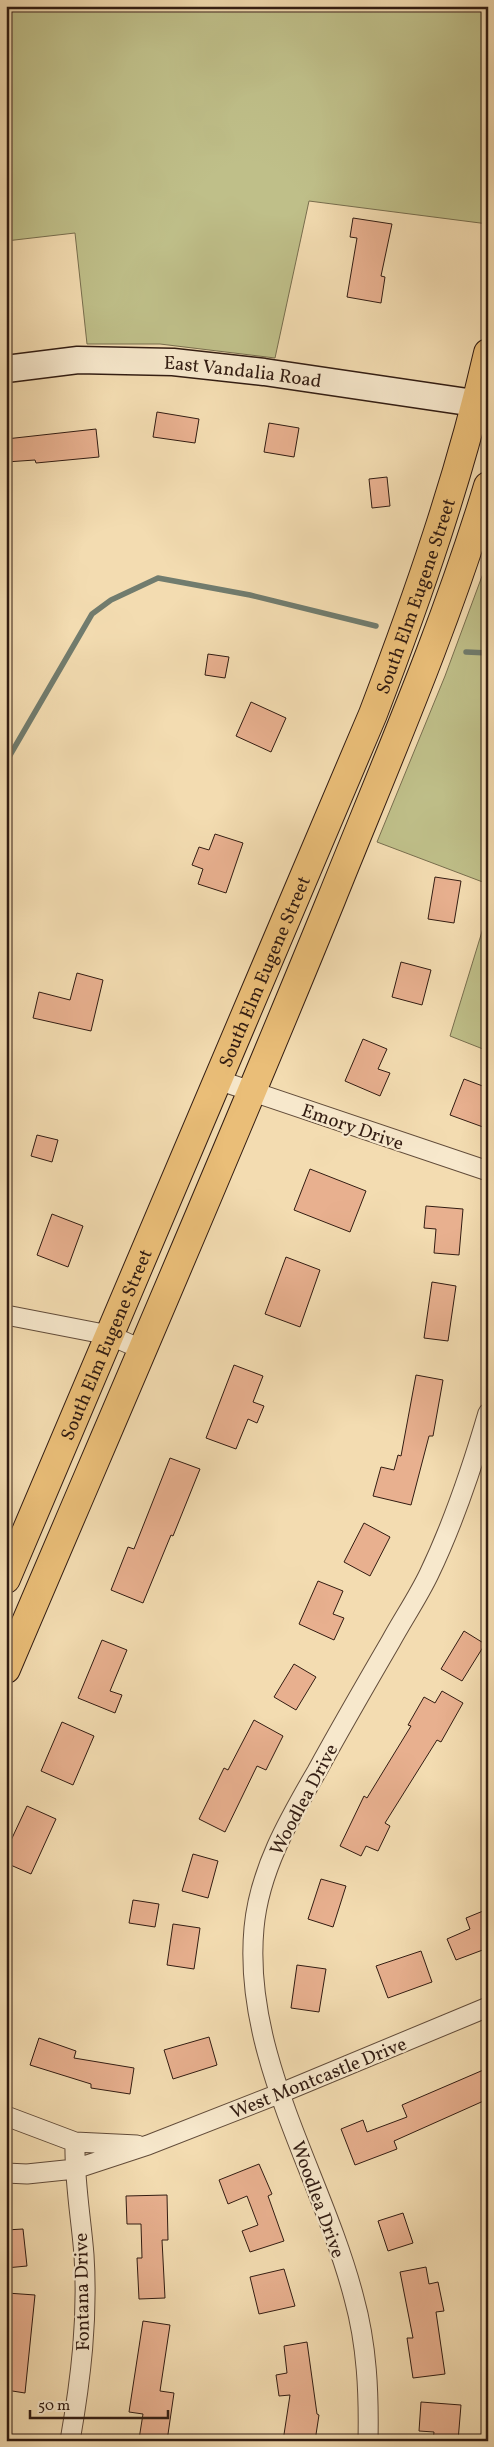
<svg xmlns="http://www.w3.org/2000/svg" width="494" height="2447" font-family="Vollkorn,serif">
<style>
.green{fill:#bfbf89;stroke:#786e4e}
.lines{fill:none;stroke-linecap:round;stroke-linejoin:round}
.stream{stroke:#717c6e;stroke-width:5.5}
.building{fill:#e8b08f;stroke:#321c12}
.street-casing{stroke:#624c3a;stroke-width:21}
.secondary-casing{stroke:#321c12;stroke-width:29}
.primary-casing{stroke:#321c12;stroke-width:30}
.street{stroke:#f7e8cc;stroke-width:19}
.secondary{stroke:#f7e8cc;stroke-width:26}
.primary{stroke:#eabe78;stroke-width:28}
.labels{text-anchor:middle;stroke-width:4.5;stroke-linejoin:round;paint-order:stroke}
.street-label{font-size:19px;fill:#321c12;stroke:#f7e8cc}
</style>
<rect width="100%" height="100%" fill="#f3dcb1"/>
<filter id="stains"><feTurbulence type="fractalNoise" baseFrequency=".004" numOctaves="4"/><feColorMatrix values="0 0 0 0 .2 0 0 0 0 .09 0 0 0 0 .02 0 0 0 .5 -.17"/></filter>
<radialGradient id="worn" r=".72"><stop offset=".6" stop-color="#630" stop-opacity="0"/><stop offset="1" stop-color="#630" stop-opacity=".3"/></radialGradient>
<path class="green" d="M6,6H488V224L309,201L275,358L160,344H87L75,233L6,241Z
M488,560V884L377,842L445,676Z
M488,912V1051L450,1036Z"/>
<g class="lines">
<path class="stream" d="M466,652L488,653
M6,762L92,614L111,600L158,578L250,595L376,626"/>
</g>
<path class="building" d="M353,218L392,224L381,276L385,277L381,303L347,297L357,238L350,237Z
M157,412L199,419L195,443L153,437Z
M269,423L299,428L294,457L264,452Z
M96,429L99,457L36,463L35,460L6,462V439Z
M387,477L390,506L372,508L369,479Z
M208,654L229,657L225,678L205,675Z
M251,702L286,718L271,752L236,736Z
M215,834L243,843L226,893L198,884L203,869L192,865L199,847L209,850Z
M435,877L461,881L454,923L428,919Z
M401,962L431,970L422,1005L392,997Z
M77,973L103,980L91,1031L33,1018L39,992L70,1000Z
M363,1039L387,1049L378,1069L390,1073L380,1096L345,1081Z
M464,1079L488,1088V1114L483,1127L450,1115Z
M37,1135L58,1140L52,1162L31,1156Z
M310,1169L366,1191L350,1232L294,1210Z
M426,1206L463,1209L459,1255L434,1253L436,1229L424,1228Z
M52,1214L83,1226L68,1267L37,1255Z
M286,1257L320,1270L300,1327L265,1314Z
M432,1282L456,1286L448,1341L424,1338Z
M234,1365L263,1376L253,1402L264,1406L257,1423L248,1419L236,1449L206,1438Z
M416,1375L443,1380L433,1436H429L411,1505L373,1496L381,1467L394,1470L398,1455L401,1456Z
M170,1458L200,1469L173,1536L171,1535L143,1603L111,1590L128,1547L134,1549Z
M364,1523L390,1537L370,1576L344,1562Z
M318,1581L343,1591L333,1614L344,1618L334,1640L299,1624Z
M464,1631L485,1644L462,1681L441,1669Z
M102,1640L127,1650L110,1691L122,1695L115,1713L78,1698Z
M294,1664L316,1677L296,1710L274,1697Z
M442,1691L463,1703L441,1742L437,1740L385,1823L390,1826L378,1851L366,1846L361,1856L340,1846L364,1796L367,1798L411,1726L408,1725L424,1697L435,1703Z
M254,1720L283,1736L266,1770L257,1766L225,1832L199,1819L224,1768L228,1770Z
M62,1722L94,1736L73,1785L41,1771Z
M27,1806L56,1819L31,1874L6,1863V1851Z
M193,1854L218,1861L208,1898L182,1891Z
M321,1879L346,1886L333,1927L308,1919Z
M133,1900L159,1904L155,1927L129,1923Z
M488,1909V1948L456,1960L447,1939L470,1929L466,1918Z
M173,1924L200,1928L194,1969L167,1965Z
M421,1951L432,1982L388,1998L376,1966Z
M297,1965L326,1969L319,2012L291,2008Z
M209,2037L217,2065L173,2079L164,2050Z
M39,2038L76,2051L74,2058L134,2068L130,2094L91,2088V2084L30,2065Z
M488,2068V2099L394,2141L397,2149L355,2165L341,2129L363,2120L367,2132L407,2117L402,2105Z
M259,2164L272,2194L268,2196L284,2241L250,2252L242,2231L258,2225L247,2196L228,2204L219,2180Z
M167,2195L168,2240H162L165,2298L139,2299L137,2258H142L141,2224H127L126,2196Z
M403,2213L413,2243L388,2251L378,2221Z
M23,2229L27,2266L6,2268V2230Z
M426,2267L429,2284L438,2282L444,2311L436,2312L445,2374L413,2378L407,2338H413L400,2272Z
M284,2269L295,2306L259,2314L250,2277Z
M7,2293L35,2295L25,2393L6,2390Z
M143,2321L170,2325L160,2391L174,2393L167,2441L139,2439L143,2414L129,2412Z
M307,2342L317,2414L319,2415L315,2441H283L290,2395L279,2396L276,2375L287,2373L284,2346Z
M421,2402L461,2405L458,2441H433L434,2432L419,2431Z"/>
<g class="lines">
<defs>
<path id="street" d="M218,1080L488,1171
M6,1315L109,1335L141,1349
M6,2116L75,2142L137,2145
M6,2173L27,2174L75,2169L148,2145L281,2093L488,2007
M70,2441C81,2378 88,2319 84,2255C81,2217 74,2180 75,2142
M368,2441C369,2393 367,2345 354,2298C323,2177 242,2057 254,1928C259,1871 289,1819 317,1771C341,1727 366,1684 391,1641C403,1619 418,1597 429,1574C454,1522 472,1468 488,1413"/>
<g id="secondary">
<path id="s1" d="M6,369L78,360L173,362L264,372L488,405"/>
</g>
<g id="primary">
<path id="s2" d="M6,1579L373,714C418,596 460,476 488,353"/>
<path d="M6,1669C115,1413 226,1158 331,900C386,763 445,628 488,486"/>
</g>
</defs>
<use href="#street" class="street-casing"/>
<use href="#secondary" class="secondary-casing"/>
<use href="#primary" class="primary-casing"/>
<use href="#street" class="street"/>
<use href="#secondary" class="secondary"/>
<use href="#primary" class="primary"/>
</g>
<g class="labels">
<g class="street-label">
<text dy="7" stroke="none"><textPath href="#s1" startOffset="238">East Vandalia Road</textPath></text>
<text dy="7" stroke="none"><textPath href="#s2" startOffset="1065">South Elm Eugene Street</textPath></text>
<text dy="7" stroke="none"><textPath href="#s2" startOffset="660">South Elm Eugene Street</textPath></text>
<text transform="translate(353 1126) rotate(19)" y="7">Emory Drive</text>
<text dy="7" stroke="none"><textPath href="#s2" startOffset="255">South Elm Eugene Street</textPath></text>
<text transform="translate(303 1799) rotate(-62)" y="7">Woodlea Drive</text>
<text transform="translate(318 2077) rotate(-22)" y="7">West Montcastle Drive</text>
<text transform="translate(319 2199) rotate(70)" y="7">Woodlea Drive</text>
<text transform="translate(81 2292) rotate(-91)" y="7">Fontana Drive</text>
</g>
</g>
<rect width="494" height="2447" fill="none" stroke="#f3dcb1" stroke-width="25"/>
<rect x="8" y="8" width="479" height="2432" fill="none" stroke="#321c12" stroke-width="2.5"/>
<rect x="12" y="12" width="469" height="2422" fill="none" stroke="#321c12"/>
<path d="M30 2410v8h138v-8" fill="none" stroke="#321c12" stroke-width="2.5"/>
<text x="38" y="2410" font-size="15" fill="#321c12" stroke="#f7e8cc" stroke-width="4" paint-order="stroke">50 m</text>
<rect width="100%" height="100%" filter="url(#stains)"/>
<rect width="100%" height="100%" fill="url(#worn)"/>
</svg>
